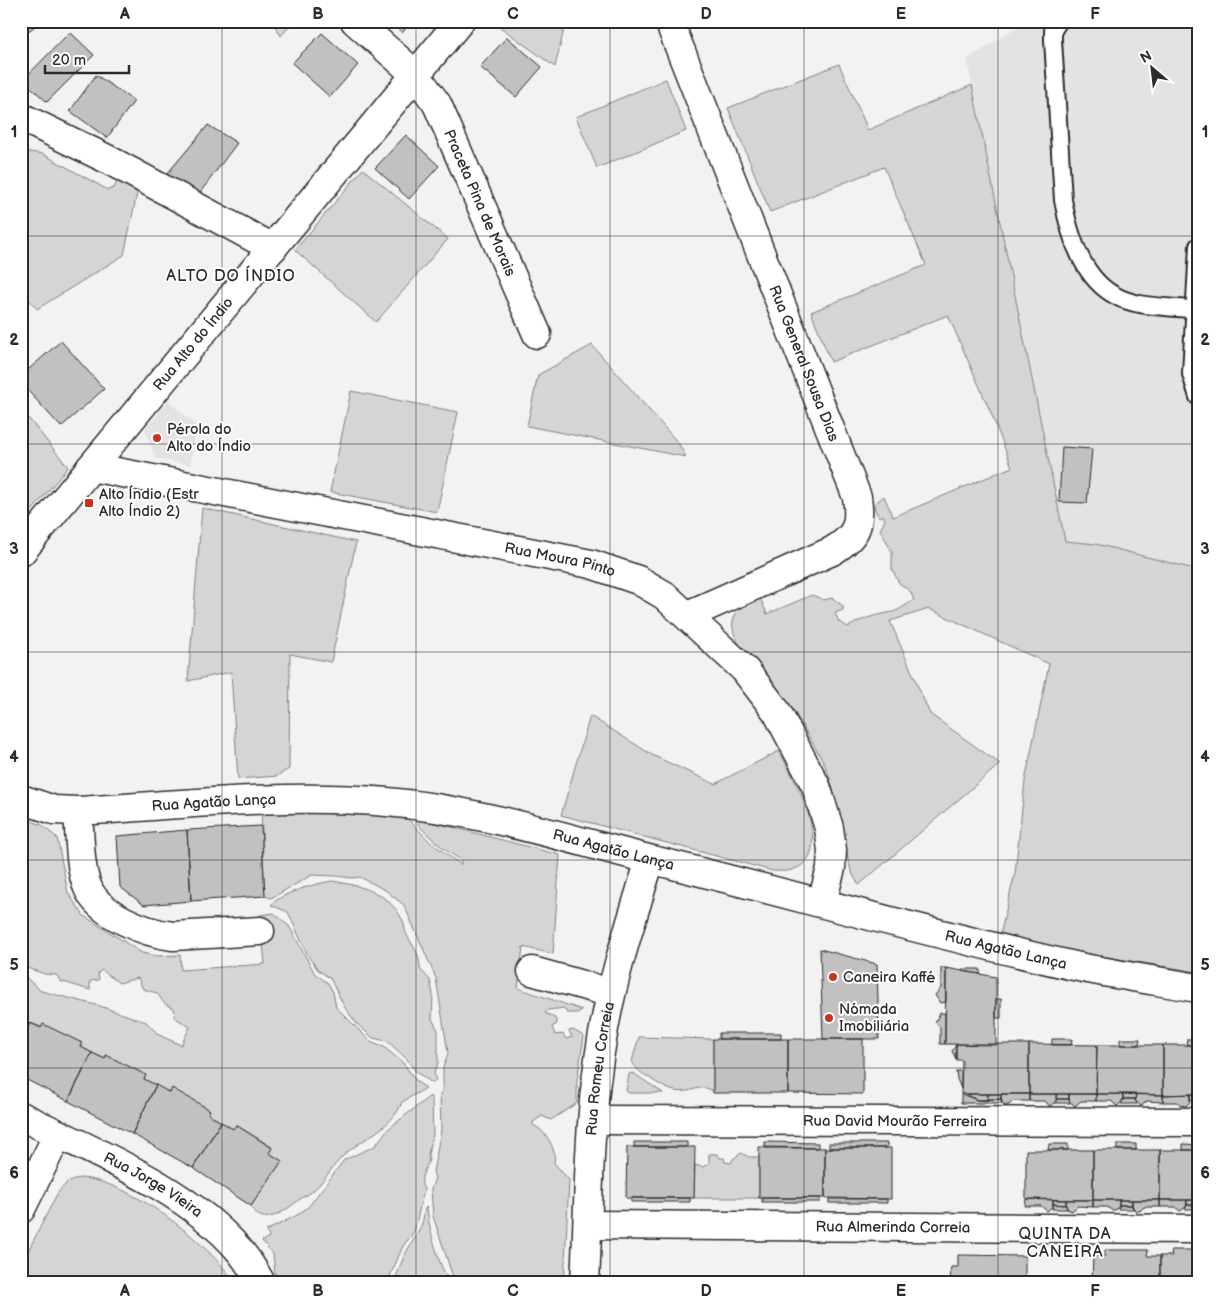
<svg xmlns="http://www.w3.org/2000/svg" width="1219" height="1304" font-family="'Balsamiq Sans',sans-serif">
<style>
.built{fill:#e3e3e3}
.green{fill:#d5d5d5;stroke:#808080}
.building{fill:#c1c1c1;stroke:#2b2b2b}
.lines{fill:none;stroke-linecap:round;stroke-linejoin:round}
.lane-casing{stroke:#2b2b2b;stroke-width:20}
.street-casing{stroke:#2b2b2b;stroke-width:31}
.secondary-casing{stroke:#2b2b2b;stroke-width:31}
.lane{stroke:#fff;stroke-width:16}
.street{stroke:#fff;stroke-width:28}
.secondary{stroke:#fff;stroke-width:28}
.grid{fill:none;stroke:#2b2b2b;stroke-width:1;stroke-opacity:0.55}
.poi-dot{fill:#c8321e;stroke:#fff;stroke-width:2}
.labels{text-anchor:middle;stroke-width:4;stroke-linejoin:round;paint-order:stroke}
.street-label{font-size:15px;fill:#2b2b2b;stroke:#fff}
.poi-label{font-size:15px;fill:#2b2b2b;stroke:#fff;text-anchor:start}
.neighbourhood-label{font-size:16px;letter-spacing:1px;fill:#2b2b2b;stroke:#fff}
.neatline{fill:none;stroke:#2b2b2b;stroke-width:2}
.grid-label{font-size:16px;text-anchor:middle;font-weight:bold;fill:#2b2b2b}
</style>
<rect width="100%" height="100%" fill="#f2f2f2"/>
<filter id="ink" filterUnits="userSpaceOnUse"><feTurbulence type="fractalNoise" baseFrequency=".02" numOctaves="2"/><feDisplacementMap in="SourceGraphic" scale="10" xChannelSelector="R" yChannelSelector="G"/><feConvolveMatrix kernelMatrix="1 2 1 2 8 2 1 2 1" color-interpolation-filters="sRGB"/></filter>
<g filter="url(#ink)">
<path class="built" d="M1025,21H1198V570L1096,544L1065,541L967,60Z
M168,401L197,426L190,465L155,458L145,429Z"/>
<path class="green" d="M272,21H294L281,36Z
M492,21H566L555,67Z
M839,64L868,130L972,85L1065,541L1096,544L1198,570V972L1083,953L1000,935L1015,873L1025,781L1049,664L929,609L890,621L930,714L1000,764L859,885C849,871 848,859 845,842C841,821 832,779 823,761C810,739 798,716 783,695C769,676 737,652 733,629C730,612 747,602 759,595L767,614L812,595L824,600L832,598L843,606V610L835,613L839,622L848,627C863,618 876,615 893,612C900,610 907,604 914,600L910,591L899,583L892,569V552L880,530L885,520L883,515L879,517L875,510L874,504L884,496L893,517L1012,467L991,413L948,315L831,362L811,312L926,265L884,167L770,212L728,108Z
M666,79L686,131L597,168L576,117Z
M30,152L43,154L108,190L114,188L120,175L139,184L124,255L37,309L21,291V154Z
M363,169L448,239L376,322L295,250Z
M592,345L679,444L686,457L527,426L538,375Z
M351,391L458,412L437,512L330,492Z
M21,409L68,467L21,524Z
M202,508L356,542L331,662L290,654L289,769L277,776L238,779L231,672L188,681Z
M590,716L654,756L715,784L779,751C793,776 839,856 792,870C786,872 779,871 773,871L561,815Z
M322,810L397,815L408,819L429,841L461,865V860C444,850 423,833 413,817L560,855L553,954L523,947L518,988L582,1010L577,1013H567L564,1008L548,1010L545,1013L555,1018L557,1024L552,1027L555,1035L563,1034L566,1039L572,1037L569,1031L573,1030L584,1036L577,1081V1103L551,1120L542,1116L533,1122V1125C546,1131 557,1149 554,1163L569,1180L564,1283H455L433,1216L431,1189L435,1178L433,1172L441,1130L440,1095L443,1088V1068L448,1053L436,978L404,905L385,890L360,877L352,878L337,876L312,875L271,898L265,896L261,811Z
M21,817L42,825L57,838L68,893L84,916L142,953L156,956L180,955L181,970L265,964L260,915L274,913L289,926L315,974L328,983L333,992L336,1007L372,1043L384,1047L403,1063L417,1082L426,1088L402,1102C393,1128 362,1138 343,1156C332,1166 322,1185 310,1193C307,1196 303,1196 300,1199C286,1210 262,1230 251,1206L282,1161L269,1153L272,1147L236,1125L233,1129L208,1114L210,1110L172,1089L170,1093L144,1079L146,1075L107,1056L105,1059L81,1047L82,1043L21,1019V973L41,991L100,1006L146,1022L159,1035L181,1045L190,1027L174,1017L175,1010L164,1003L157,993L143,989L138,978L119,983L102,970L98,973L99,980L90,981V990L60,981L57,975L45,974L21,966Z
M332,881C361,886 387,891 402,919C405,924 404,932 408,937C415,949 420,955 420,969L430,980L433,994L432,1019L438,1030V1063L434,1073L436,1081L432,1083L416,1072L407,1059L387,1041L373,1038L357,1024L345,1008L330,978L319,971L308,956L288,912L271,905C283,892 315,884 332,881Z
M639,1037L713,1039V1091C703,1085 697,1089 687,1091C673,1094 662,1086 651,1079C642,1073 636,1071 632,1061Z
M633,1073L663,1093H629L626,1091L629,1074Z
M430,1096L432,1099L433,1134L428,1154L429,1160C425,1171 418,1177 424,1190L414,1232L403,1246L387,1283H276L273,1254L262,1241L269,1237L266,1231L299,1214L309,1206L344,1160L375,1146L387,1130Z
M741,1153L749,1157H759V1198H694L695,1165L702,1167L709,1164V1154H717L720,1158H724L725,1162L731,1163L733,1159Z
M79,1178C128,1179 209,1243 235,1283H21V1265L55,1198C61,1186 67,1182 79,1178Z
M427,1207C428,1224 435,1248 441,1265C443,1271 448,1276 449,1283H394C398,1272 402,1259 408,1249C419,1231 422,1229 425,1208Z"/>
<path class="building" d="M21,21H31L35,26L21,37Z
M389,21H412L402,33Z
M70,32L94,55L47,102L23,80Z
M322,33L358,65L330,97L292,63Z
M507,37L542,67L516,97L480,67Z
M96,75L134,101L107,138L70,111Z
M208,125L237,143L196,198L162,180Z
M406,135L439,166L409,199L375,168Z
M61,341L104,389L61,427L21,383V376Z
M1062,447L1092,449L1087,503L1059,502Z
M261,826L265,896L191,901L187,830Z
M187,830L191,901L144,905L120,887L117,836Z
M820,949L877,964L879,1039H823Z
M941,968H946V1002L940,1003L935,995L941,988Z
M946,968L996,977V1045L945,1044Z
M962,969H980V974L962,971Z
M996,999H1001V1018H996Z
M940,1013H945V1044H940V1027L935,1022Z
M21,1019L30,1023L21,1040Z
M30,1023L41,1028L43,1024L82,1043L81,1047L92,1053L68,1101L21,1077V1040Z
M719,1033H781V1039H719Z
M713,1039H788V1093H713Z
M788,1039H863V1094L788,1093Z
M1052,1039H1072L1071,1045H1052Z
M1120,1039H1140L1139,1045H1120Z
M1187,1039H1198V1045H1186Z
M956,1044H1029V1094H961L962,1060H956Z
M1029,1044L1097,1045L1096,1094H1029Z
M956,1045V1059L952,1051Z
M1097,1045H1163V1095L1096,1094Z
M1163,1045H1198V1094L1163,1095Z
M92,1053L105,1059L106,1055L146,1075L144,1079L156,1085L132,1134L68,1101Z
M956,1071H961V1089L957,1079Z
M156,1085L170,1093L172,1088L210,1110L208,1114L221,1122L193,1168L132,1134Z
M961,1094L977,1100L1001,1099L1002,1103H961Z
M966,1094H988V1101L977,1100Z
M988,1094H1001V1099H987Z
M1001,1094H1029V1101H1013L1009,1105H1005L1002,1103Z
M1029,1094H1056V1101L1050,1106L1044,1101H1029Z
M1056,1094H1069V1099H1057Z
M1069,1094H1096V1101H1081L1075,1106L1069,1101Z
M1096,1094H1123V1101L1117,1106L1111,1101H1096Z
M1123,1094H1136L1135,1099H1123Z
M1136,1094L1163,1095V1102L1147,1101L1141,1106L1135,1101Z
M1190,1094V1102L1186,1106L1180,1105L1178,1102H1163V1095Z
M1190,1094H1198V1100H1190Z
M1057,1099H1069L1070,1103H1055Z
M1123,1099H1135L1137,1104H1121Z
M221,1122L233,1129L236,1125L272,1148L269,1153L282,1161L251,1206L193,1168Z
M634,1142H687V1147H634Z
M765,1142L818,1143V1148H765Z
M829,1143H887V1148H829Z
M1049,1144H1068V1150H1048Z
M1117,1144H1136V1150H1117Z
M1183,1144L1198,1145V1150H1183Z
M627,1147H695L694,1198H626Z
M759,1147L825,1148V1198H759Z
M825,1148H891V1199L825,1198Z
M1026,1150H1093V1200L1026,1199Z
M1093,1150H1160V1200H1093Z
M1160,1150H1198V1200H1160Z
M631,1198H690V1202H631Z
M762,1198H820V1202H762Z
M829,1199H887V1203H829Z
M1026,1199L1053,1200V1206L1047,1211L1041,1206H1025Z
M1053,1200H1066V1205L1053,1204Z
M1066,1200H1093V1207L1078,1206L1072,1211L1067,1209Z
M1093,1200H1119V1207L1113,1211L1107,1207H1093Z
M1119,1200H1132V1205H1119Z
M1132,1200H1160V1207H1144L1140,1211H1136L1132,1207Z
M1160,1200H1187L1186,1207L1180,1211L1175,1207H1160Z
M1187,1200H1198V1205H1187Z
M1053,1204L1066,1205L1067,1209H1052Z
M1119,1205H1132L1134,1209H1118Z
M1187,1205H1198V1209H1185Z
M1105,1250H1148L1147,1256H1160V1283H1092L1093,1256H1105Z
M1171,1250H1198V1283H1160V1256H1172Z
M958,1255L1025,1256V1283L950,1281L951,1267H958Z"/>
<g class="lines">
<defs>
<path id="lane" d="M1059,21L1053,30V40L1063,200C1069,234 1082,277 1114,295C1138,309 1172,306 1198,310
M1198,246L1191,374L1198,397"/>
<g id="street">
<path id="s1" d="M355,21L416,75L437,104L537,334"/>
<path id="s2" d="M669,21L857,497C861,525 857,536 832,551L688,615"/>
<path d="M21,117L107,159L273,248"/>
<path id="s3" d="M91,467L591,564L638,580L664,595L745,670L777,712L816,786L829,828L832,850L831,868L822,902"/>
<path id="s4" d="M21,799L54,810L78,811C180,805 284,793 387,802C481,810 570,840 661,862C801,897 939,936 1079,967C1118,975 1158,981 1198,988"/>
<path d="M78,811C80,834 79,868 88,888C99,915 146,933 173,936L260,931"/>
<path d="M532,971L611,993"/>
<path id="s5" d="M21,1116C93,1152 187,1188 240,1251C248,1261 255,1272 261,1283"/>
<path id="s6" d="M593,1120L1198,1122"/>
<path d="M21,1209L58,1134"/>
<path id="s7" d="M588,1225L1198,1229"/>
<path id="s8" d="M585,1283C589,1202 588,1119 602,1040C612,978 632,919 650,860"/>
</g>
<g id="secondary">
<path id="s9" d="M21,552L460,21"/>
</g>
</defs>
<use href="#lane" class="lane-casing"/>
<use href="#street" class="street-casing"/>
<use href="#secondary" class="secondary-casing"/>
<use href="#lane" class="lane"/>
<use href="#street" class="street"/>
<use href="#secondary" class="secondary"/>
</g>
</g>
<path class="grid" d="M222,21V1283M416,21V1283M610,21V1283M804,21V1283M998,21V1283M21,236H1198M21,444H1198M21,652H1198M21,860H1198M21,1068H1198"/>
<g class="poi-dot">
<circle cx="157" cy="438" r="5"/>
<rect x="84" y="498" width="10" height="10" rx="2.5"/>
<circle cx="833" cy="977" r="5"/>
<circle cx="829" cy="1018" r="5"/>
</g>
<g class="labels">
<g class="street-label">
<text dy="5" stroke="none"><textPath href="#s1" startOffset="225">Praceta Pina de Morais</textPath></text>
<text dy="5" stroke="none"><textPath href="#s9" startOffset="270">Rua Alto do Índio</textPath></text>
<text dy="5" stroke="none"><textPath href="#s2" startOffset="368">Rua General Sousa Dias</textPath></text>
<text dy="5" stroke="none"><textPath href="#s3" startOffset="478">Rua Moura Pinto</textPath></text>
<text dy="5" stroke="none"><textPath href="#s4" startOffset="195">Rua Agatão Lança</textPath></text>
<text dy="5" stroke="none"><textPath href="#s4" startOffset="600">Rua Agatão Lança</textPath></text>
<text dy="5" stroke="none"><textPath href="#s4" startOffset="1005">Rua Agatão Lança</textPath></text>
<text dy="5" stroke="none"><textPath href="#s8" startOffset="215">Rua Romeu Correia</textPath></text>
<text dy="5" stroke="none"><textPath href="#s6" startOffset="302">Rua David Mourão Ferreira</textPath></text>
<text dy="5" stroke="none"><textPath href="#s5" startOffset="149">Rua Jorge Vieira</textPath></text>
<text dy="5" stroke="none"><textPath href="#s7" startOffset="305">Rua Almerinda Correia</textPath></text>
</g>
<g class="poi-label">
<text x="167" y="434">Pérola do<tspan x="167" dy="17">Alto do Índio</tspan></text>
<text x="99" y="499">Alto Índio (Estr<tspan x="99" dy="17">Alto Índio 2)</tspan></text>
<text x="843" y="982">Caneira Kaffé</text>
<text x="839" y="1014">Nómada<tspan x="839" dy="17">Imobiliária</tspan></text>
</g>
<g class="neighbourhood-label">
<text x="231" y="281">ALTO DO ÍNDIO</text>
<text x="1065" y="1239">QUINTA DA<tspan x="1065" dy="18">CANEIRA</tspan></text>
</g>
</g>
<rect width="1219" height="1304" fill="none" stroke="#fff" stroke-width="55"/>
<g transform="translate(1152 68) rotate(332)" stroke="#ffffff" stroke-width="4" paint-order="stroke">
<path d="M0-4L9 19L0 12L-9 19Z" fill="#2b2b2b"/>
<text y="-8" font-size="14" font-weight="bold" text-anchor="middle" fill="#2b2b2b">N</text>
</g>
<path d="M45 65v8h84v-8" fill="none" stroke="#2b2b2b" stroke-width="2.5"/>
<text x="52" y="65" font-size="15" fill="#2b2b2b" stroke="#ffffff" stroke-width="4" paint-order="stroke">20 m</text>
<rect x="28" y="28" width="1164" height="1248" class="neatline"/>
<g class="grid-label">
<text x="125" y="19">A</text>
<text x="318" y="19">B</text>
<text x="513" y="19">C</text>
<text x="706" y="19">D</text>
<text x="901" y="19">E</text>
<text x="1095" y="19">F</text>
<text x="14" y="137">1</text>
<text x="1205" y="137">1</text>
<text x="14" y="345">2</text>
<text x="1205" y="345">2</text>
<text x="14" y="554">3</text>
<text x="1205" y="554">3</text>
<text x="14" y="762">4</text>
<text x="1205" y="762">4</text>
<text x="14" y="970">5</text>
<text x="1205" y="970">5</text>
<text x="14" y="1178">6</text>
<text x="1205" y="1178">6</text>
<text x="125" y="1296">A</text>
<text x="318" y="1296">B</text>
<text x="513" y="1296">C</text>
<text x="706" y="1296">D</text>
<text x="901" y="1296">E</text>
<text x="1095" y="1296">F</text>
</g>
</svg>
